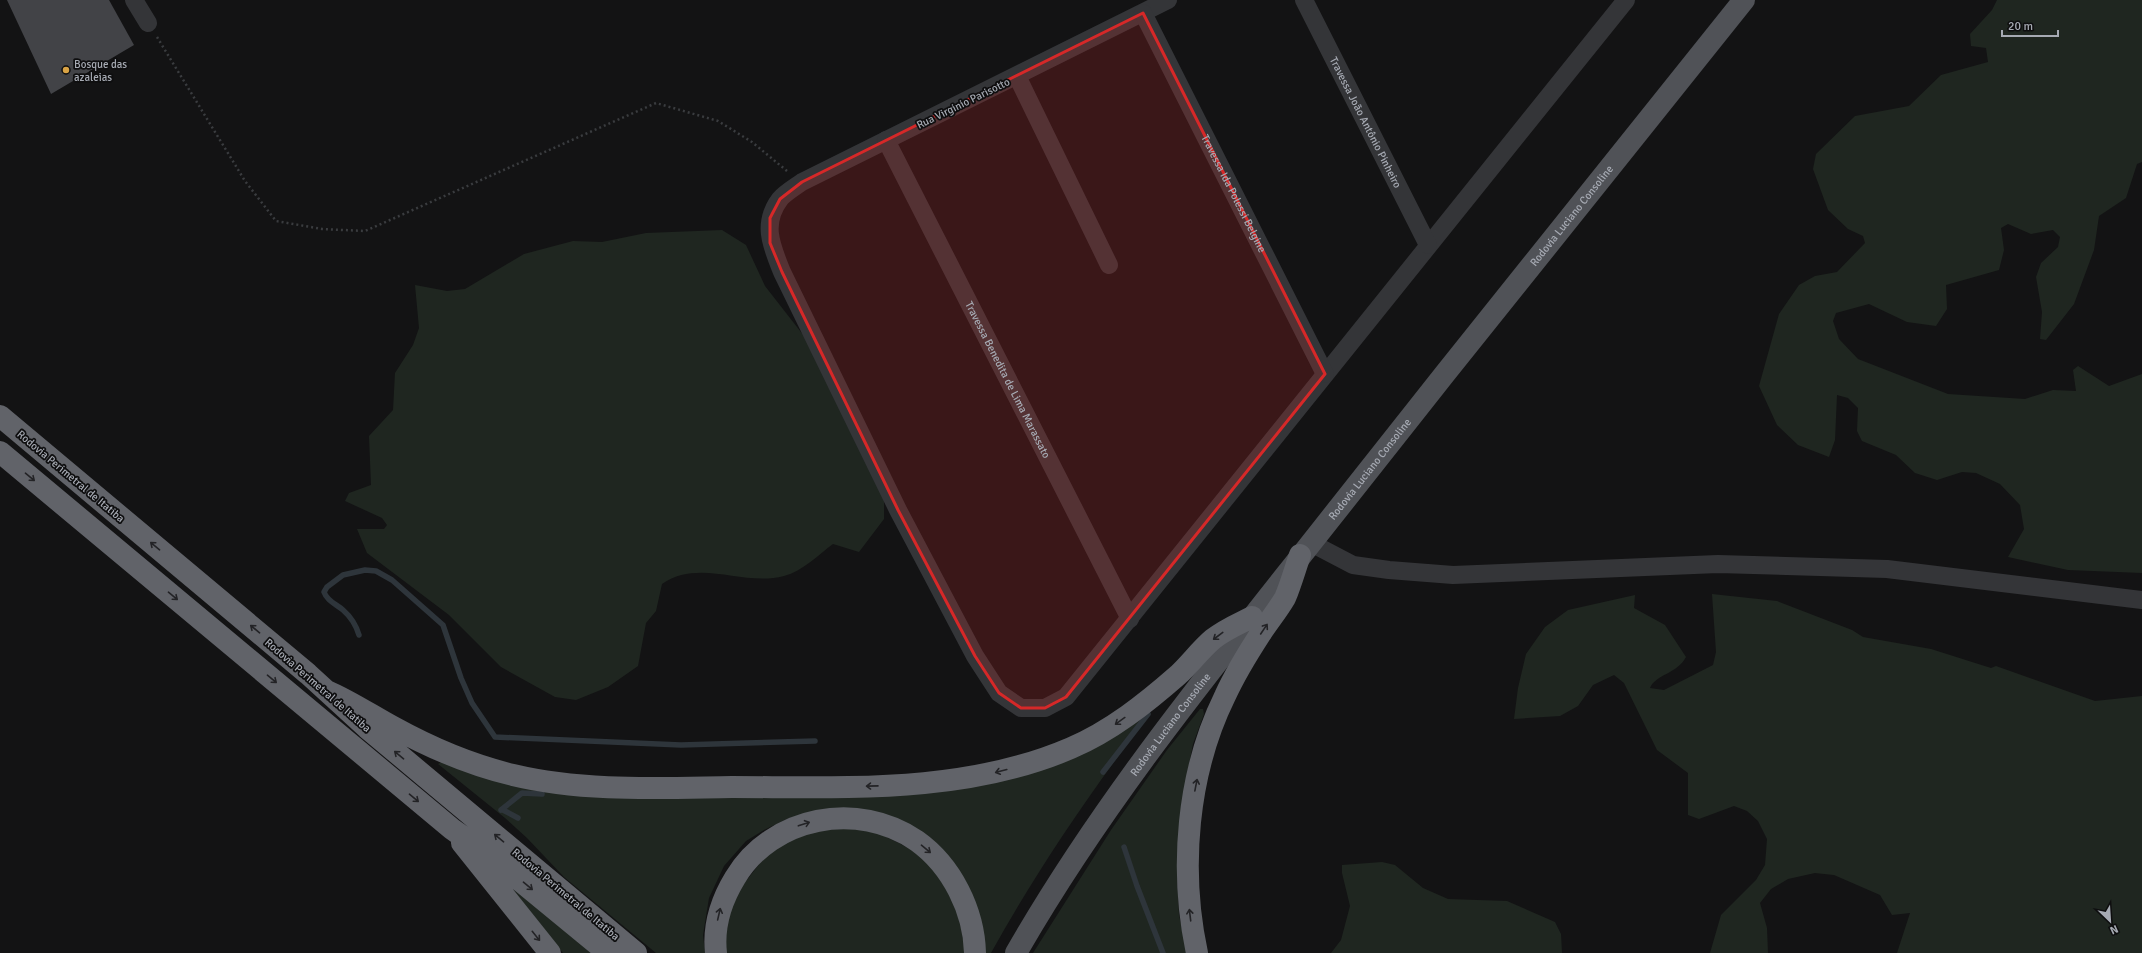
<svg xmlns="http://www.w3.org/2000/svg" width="2142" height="953" font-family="Signika,sans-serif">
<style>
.green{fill:#1f2620}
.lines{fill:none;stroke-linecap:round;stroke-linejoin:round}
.stream{stroke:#2e353b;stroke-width:5.5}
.building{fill:#424347}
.path{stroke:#3a3c3f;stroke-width:2.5;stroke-dasharray:2 3;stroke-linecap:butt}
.street{stroke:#343538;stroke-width:18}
.primary{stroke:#505257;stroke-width:22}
.highway{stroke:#616369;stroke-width:22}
.oneway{stroke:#232326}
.marked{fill:#d62828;fill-opacity:0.2;stroke:#d62828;stroke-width:3;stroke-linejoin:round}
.poi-dot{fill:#d9a345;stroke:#0e0e0f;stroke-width:1.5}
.labels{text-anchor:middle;stroke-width:3.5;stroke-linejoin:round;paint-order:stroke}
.poi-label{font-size:11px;fill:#a6aab3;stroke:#0e0e0f;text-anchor:start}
.street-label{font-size:11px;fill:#a6aab3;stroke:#0e0e0f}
</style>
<rect width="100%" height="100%" fill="#131314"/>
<path class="green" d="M1997,0H2142V162L2137,164L2126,198L2099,216L2094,250L2074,304L2046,340L2040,339L2042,312L2036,277L2041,263L2058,247L2060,237L2053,230L2031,234L2008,224L2001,228L2004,250L1999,270L1946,285L1947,309L1936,326L1907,322L1869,304L1836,313L1833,321L1839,339L1858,359L1948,394L2025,399L2053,390L2076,391L2073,370L2078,366L2109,386L2142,374V573L2068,570L2008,557L2024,529L2020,505L2000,484L1976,473L1962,472L1937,480L1915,473L1896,455L1862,441L1857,431L1858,408L1848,398L1837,395L1835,440L1829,457L1798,445L1777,425L1759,386L1779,314L1799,285L1815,276L1837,272L1865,243L1863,236L1848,229L1828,210L1813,169L1816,154L1855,116L1909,106L1941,75L1988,62L1986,48L1971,46L1970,34L1992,10Z
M722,230L746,245L765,286L804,336L884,496V519L859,552L833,544C818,555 803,571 784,576C743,587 700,558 662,584L656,611L646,623L638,666L608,687L576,700L555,697L501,667L449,615L367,553L357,529H384L387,525L382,518L345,501L349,493L371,485L369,436L393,410L395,373L413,345L419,328L415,285L447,291L465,289L524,254L573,241L602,242L646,233Z
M1712,594L1777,601L1852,630L1863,637L1931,649L1991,668L1996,666L2095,701L2142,696V953H1897L1910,913L1892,915L1880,895L1834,875L1815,873L1788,879L1771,889L1760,903L1767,928L1768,953H1710L1721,915L1756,880L1765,865L1767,839L1758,821L1747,811L1734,806L1699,819L1688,815V773L1657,750L1624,683L1614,675L1593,685L1578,706L1560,716L1514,719L1518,688L1526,654L1545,627L1568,610L1635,595L1634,608L1665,625L1686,657C1677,674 1656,674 1650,688L1664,690L1713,665L1716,652Z
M1200,709H1203L1204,714L1193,744L1186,780L1179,835L1177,876L1179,915L1187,953H1033L1111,830L1167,750Z
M1148,712L1149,715C1091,791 1037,870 991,953H981L919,832L789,818L764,830L746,841L724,866L709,898L703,935L705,953H656L564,877L527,838L505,818L438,764L443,761L481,774L913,792Z
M838,828C848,829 858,828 868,830C878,832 890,839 899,843C946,867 959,903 965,953H725L726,924L732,899L764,858L785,843L812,832Z
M1382,862L1395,865L1423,888L1448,899L1507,901L1555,922L1561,934L1562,953H1331L1341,940L1350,906L1342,873V865Z
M514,888L597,953H563L513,890Z"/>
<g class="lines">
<path class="stream" d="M359,635C356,625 351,617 343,610C336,604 327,601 324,592L327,587L343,575L365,570L376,571L392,580L443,625L461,678L472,703L495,737L681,745L815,741
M1103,772L1148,714
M501,810L522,793L542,794
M503,810L518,818
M1124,847L1137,886L1163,953"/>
</g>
<path class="building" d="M7,0H109L134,45L51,94Z"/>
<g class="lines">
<path class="path" d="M157,37L245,181L276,221L322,229L365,231L656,103L718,121L752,142L787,171"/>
<g class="street">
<path d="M134,0L148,23"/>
<path d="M1168,0L802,182C795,187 785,193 780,199C761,224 772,247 782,272L898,510L975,656L999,693L1021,708H1045L1066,697L1626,0"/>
<path id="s1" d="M1304,0L1428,245"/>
<path id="s2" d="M1143,13L1325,374"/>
<path d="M1017,76L1109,265"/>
<path id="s3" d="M886,140L1130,619"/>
<path d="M1311,543L1353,565L1389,570L1453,575L1718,564L1887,569L2142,600"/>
</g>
<path class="primary" id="s4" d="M1016,953C1103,801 1215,665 1323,528C1462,351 1603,176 1744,0"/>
<path class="highway" d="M0,416L308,674L367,728L636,953
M0,452L452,829L490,856L608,953
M327,691C350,701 371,715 393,727C431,748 471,765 513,775C584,792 659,788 732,787C846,787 964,794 1071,748C1111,731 1146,703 1178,675C1190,664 1200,650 1213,639C1224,630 1238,624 1252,617
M462,843L550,953
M716,953C713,926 721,901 735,878C772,816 858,800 917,841C952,866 974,911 975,953
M1197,953C1179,869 1187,773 1225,696C1235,674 1248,653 1261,633C1269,621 1278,610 1285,598C1291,584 1295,569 1300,555"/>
</g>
<defs><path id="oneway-shaft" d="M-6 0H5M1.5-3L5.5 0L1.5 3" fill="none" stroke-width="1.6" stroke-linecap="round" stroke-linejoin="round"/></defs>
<g class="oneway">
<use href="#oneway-shaft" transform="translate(30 477) rotate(40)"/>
<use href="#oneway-shaft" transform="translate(155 546) rotate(-140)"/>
<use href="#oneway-shaft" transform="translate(173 596) rotate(40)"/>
<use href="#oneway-shaft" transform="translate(255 629) rotate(-140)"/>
<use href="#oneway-shaft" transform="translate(1264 629) rotate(-56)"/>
<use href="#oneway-shaft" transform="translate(1218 636) rotate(143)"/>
<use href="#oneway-shaft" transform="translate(272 679) rotate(40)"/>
<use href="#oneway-shaft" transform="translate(1120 721) rotate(144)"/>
<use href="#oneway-shaft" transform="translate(399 755) rotate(-140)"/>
<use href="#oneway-shaft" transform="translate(1001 771) rotate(165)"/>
<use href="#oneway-shaft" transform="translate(1196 785) rotate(-79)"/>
<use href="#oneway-shaft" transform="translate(872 786) rotate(179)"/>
<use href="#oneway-shaft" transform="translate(414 798) rotate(40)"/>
<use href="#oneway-shaft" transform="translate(804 824) rotate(-18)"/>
<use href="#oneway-shaft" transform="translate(499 838) rotate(-140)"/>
<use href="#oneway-shaft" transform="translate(926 849) rotate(40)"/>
<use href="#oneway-shaft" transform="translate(528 886) rotate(40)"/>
<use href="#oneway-shaft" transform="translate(719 914) rotate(-77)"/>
<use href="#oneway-shaft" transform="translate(1190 915) rotate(-97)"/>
<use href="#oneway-shaft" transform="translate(536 936) rotate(51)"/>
</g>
<path class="marked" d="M1143,13L1325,374L1066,697L1045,708H1021L999,693L975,656L898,510L782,272L770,243V218L780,199L802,182Z"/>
<circle class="poi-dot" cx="66" cy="70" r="4"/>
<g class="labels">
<g class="poi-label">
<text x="74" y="68">Bosque das<tspan x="74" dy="13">azaleias</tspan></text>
</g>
<g class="street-label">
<text transform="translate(963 103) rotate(-26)" y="4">Rua Virginio Parisotto</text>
<text dy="4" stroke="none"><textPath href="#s1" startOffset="137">Travessa João Antônio Pinheiro</textPath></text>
<text dy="4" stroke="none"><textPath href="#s2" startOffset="202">Travessa Ida Polessi Belgine</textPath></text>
<text dy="4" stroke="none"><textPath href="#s4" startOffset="924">Rodovia Luciano Consoline</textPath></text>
<text dy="4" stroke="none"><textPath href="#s3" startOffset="269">Travessa Benedita de Lima Marassato</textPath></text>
<text dy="4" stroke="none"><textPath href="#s4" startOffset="600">Rodovia Luciano Consoline</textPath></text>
<text transform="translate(71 476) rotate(40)" y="4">Rodovia Perimetral de Itatiba</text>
<text transform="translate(318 685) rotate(41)" y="4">Rodovia Perimetral de Itatiba</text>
<text dy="4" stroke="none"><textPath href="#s4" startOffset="276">Rodovia Luciano Consoline</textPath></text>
<text transform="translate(566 894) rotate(40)" y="4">Rodovia Perimetral de Itatiba</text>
</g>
</g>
<g transform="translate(2110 921) rotate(155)" stroke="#0e0e0f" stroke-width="3" paint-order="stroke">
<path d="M0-3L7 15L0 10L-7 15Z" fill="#a6aab3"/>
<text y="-6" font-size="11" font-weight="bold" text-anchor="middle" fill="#a6aab3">N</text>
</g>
<path d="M2002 30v6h56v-6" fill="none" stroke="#a6aab3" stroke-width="2"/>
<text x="2008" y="30" font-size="12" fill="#a6aab3" stroke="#0e0e0f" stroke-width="3" paint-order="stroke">20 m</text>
</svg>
